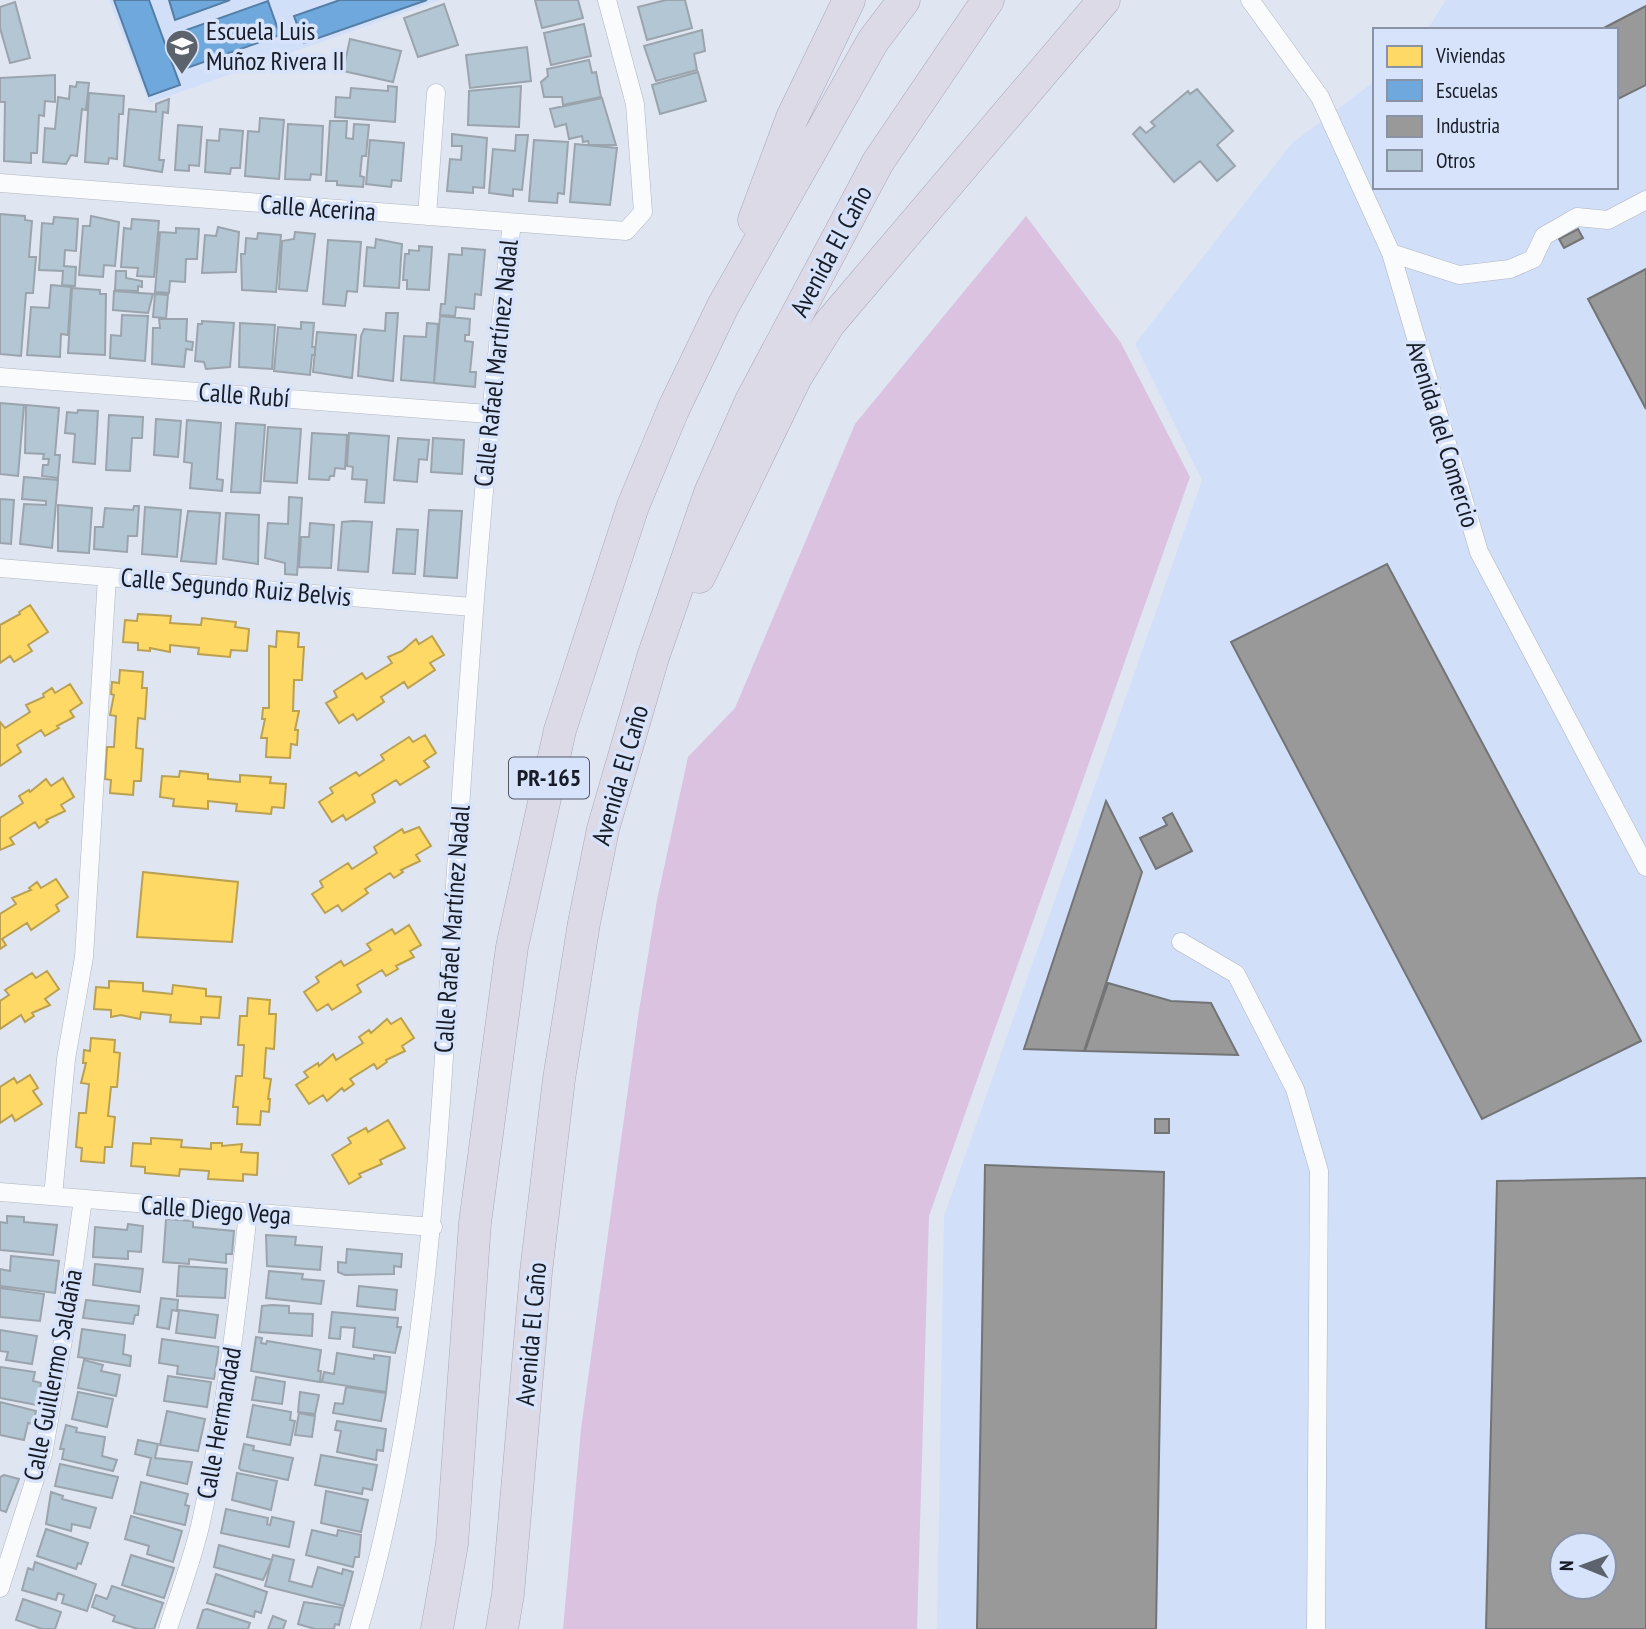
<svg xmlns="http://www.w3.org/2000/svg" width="1646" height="1629" font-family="'PT Sans Narrow',sans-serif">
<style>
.built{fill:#d2dff9;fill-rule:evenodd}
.green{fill:#dac2e0}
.homes{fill:#ffd966;stroke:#b9a053;stroke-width:2}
.schools{fill:#6fa8dc;stroke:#557ea5;stroke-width:2}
.industry{fill:#999;stroke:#727476;stroke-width:2;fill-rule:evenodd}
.building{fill:#b2c6d3;stroke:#9ba4ad;stroke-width:2}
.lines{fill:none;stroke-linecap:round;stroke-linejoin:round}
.minor-casing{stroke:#afb4bf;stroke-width:19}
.motorway-casing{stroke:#a6a6b8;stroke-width:33}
.minor{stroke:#fafbfd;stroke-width:18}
.motorway{stroke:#dddae8;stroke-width:32}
.labels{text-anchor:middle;stroke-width:7;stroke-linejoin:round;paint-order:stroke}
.shield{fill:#d7e3fa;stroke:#515866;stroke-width:2}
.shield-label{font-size:24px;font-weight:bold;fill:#171c26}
.poi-label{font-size:26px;fill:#171c26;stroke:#d7e3fa;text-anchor:start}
.street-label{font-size:26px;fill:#171c26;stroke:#d7e3fa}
</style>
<rect width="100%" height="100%" fill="#dfe6f2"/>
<path class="built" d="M109,0H440L149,103Z
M1446,0H1646V1629H937L944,1216L1202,480L1135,344L1292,143L1375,81V187H1616V30H1427ZM1562,1545H1604V1587H1562Z"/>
<path class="green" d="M1026,216L1121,343L1190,477L929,1216L917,1629H563L581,1429L638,1017L657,900L688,757L735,708L855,424Z"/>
<path class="homes" d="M30,605L48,632L28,645L32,651L14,662L10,656L0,663V625L20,614L19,612Z
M138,614L171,616L170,623L201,625L202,618L236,622L235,627L249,629L247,651L231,650L230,657L198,654L199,648L170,645V652L150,648V651L138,650V643L123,642L125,620L137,621Z
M277,631L299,633L298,647H304L302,680H294L293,711H299L295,730H298L297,745L291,744L290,758L266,757L267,738H261L265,719H262L263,708H269V646L276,647Z
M432,636L444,655L430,663L435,670L408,688L404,682L381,697L384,702L357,720L353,714L339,723L326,703L337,697L334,691L362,673L366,679L392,663L388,657L402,651L416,639L419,644Z
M120,670L143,672L142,688H147L145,719L138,718L136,748L143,749L141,781H134L133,795L110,793L111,780L105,779L107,747H114L116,716L110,715L114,695L111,694L112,682L119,683Z
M70,684L82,703L70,711L74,717L57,726L59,728L45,736L41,730L17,745L21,752L0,766V722L5,728L30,712L26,705L44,697L43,694L52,688L55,693Z
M425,735L436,753L424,761L429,767L400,785L396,780L372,795L375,802L346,820L343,815L332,822L319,802L333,793L330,788L356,772L359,776L384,760L381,755L409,737L413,742Z
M180,771L208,774V779L240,782V775L271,777L270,783L286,784L284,808L272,807L271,814L236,811L237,804L208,801V809L173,806L174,799L160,797L162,776L179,777Z
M63,778L74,797L61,805L65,811L46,820L48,822L39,828L35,822L10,838L14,844L0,850V818L23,803L19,796L29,790L30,792L46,779L51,786Z
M419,827L431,846L416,855L420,861L401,870L403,872L394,878L390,873L365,889L368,893L342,911L338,905L325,913L312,894L323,887L320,881L348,863L352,869L377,853L374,847L402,829L404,833Z
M143,872L238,882L232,942L137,937Z
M56,879L68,897L56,905L59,911L31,930L27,923L2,939L6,945L0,949V914L16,904L12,898L31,890L29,888L37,882L41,888Z
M409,925L421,945L410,951L414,957L396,966L398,969L386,976L382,970L357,985L361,992L332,1010L328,1004L317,1011L304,992L319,982L316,977L341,961L344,966L371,950L367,944L392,929L395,934Z
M47,971L59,989L45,999L50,1005L32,1013L34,1016L25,1022L21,1015L0,1029V1001L9,995L5,990L32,973L36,978Z
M109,981L143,983V991L172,994L173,985L206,989V996L221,997L219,1018L201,1017V1024L170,1022L171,1015L141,1012L140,1019L121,1015L111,1017V1010L94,1009L96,987L109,988Z
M248,998L270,1000L269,1014H276L274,1049L266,1048L264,1078L271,1079L268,1099H270L269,1112L261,1111L260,1125L237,1124L238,1107H233L236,1076H242L244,1045H238L240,1016H247Z
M401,1018L414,1038L402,1046L405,1051L386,1060L387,1062L377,1069L374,1064L350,1079L354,1084L344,1091L342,1088L327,1101L323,1095L309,1104L296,1085L308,1077L304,1072L318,1063L319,1066L333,1054L336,1060L363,1043L359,1037L369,1030L371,1033L387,1019L391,1024Z
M91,1038L115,1040L114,1052L120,1053L117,1087H111L108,1116L115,1117L112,1147H105L104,1163L81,1161L82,1148L76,1147L79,1113H86L89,1084L81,1083L86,1063H83L84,1050L90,1051Z
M30,1075L38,1088L33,1091L42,1104L15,1121L12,1115L0,1123V1087L14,1078L17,1083Z
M388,1120L405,1148L380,1160L382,1164L359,1174L361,1177L349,1184L332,1155L351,1143L348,1138L366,1128L368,1132Z
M151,1138L182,1140L181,1147L211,1149V1143H222V1146L242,1144L241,1152L258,1153L257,1175L243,1174V1181L208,1179L209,1171L180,1169L179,1176L145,1173V1167L131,1166L133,1143L151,1144Z"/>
<path class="schools" d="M114,0H149L180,85L149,96Z
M169,0H230L175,20Z
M340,0H427L304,43L294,16Z
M268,1L280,35L184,69L172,35Z"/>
<path class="industry" d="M1646,6V85L1616,100V30H1600Z
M1578,229L1583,238L1564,248L1559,239Z
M1646,269V409L1588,299Z
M1387,564L1641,1041L1482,1119L1231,642Z
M1106,801L1142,872L1084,1051L1024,1049Z
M1172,813L1192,851L1156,869L1140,838L1167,825L1163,818Z
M1108,983L1171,1001L1211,1003L1238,1055L1085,1051Z
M1155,1119H1169V1133H1155Z
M985,1165L1164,1172L1156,1629H977Z
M1646,1178V1629H1486L1497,1181ZM1562,1545H1604V1587H1562Z"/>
<path class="building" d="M535,0H578L583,18L542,28Z
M666,0H685L692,28L647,40L638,7Z
M15,2L30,58L10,63L0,28V7Z
M444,4L458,45L418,57L404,18Z
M584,24L591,56L551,65L544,33Z
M702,30L705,51L694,54L697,70L656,81L644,46Z
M350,39L401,51L393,82L343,71Z
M527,47L531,81L470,88L466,55Z
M589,60L592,73L596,72L601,97L563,105L562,97H544L541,82L548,76L547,69Z
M698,72L706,101L660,114L652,85Z
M55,75V102L45,101L44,116L39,115L37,153H31V163L4,161L5,102H0V78Z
M77,82L89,83L86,110L82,109L77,156L71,155L66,164L43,162L45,128L55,129L58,97L69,99L70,86L76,87Z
M388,86L397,87L395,122L335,117L336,97L350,98L351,88L388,91Z
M521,86L519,127L468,125L469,91Z
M1197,89L1233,131L1217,145L1235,166L1217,181L1200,161L1174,182L1133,134L1140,127L1146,133L1155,126L1151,122L1188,91L1190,94Z
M89,93L124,96L123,114H119L117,159L109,158L108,164L85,162Z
M602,98L616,145H589L588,141L583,142L582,136L569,139L566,124L555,127L550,109Z
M169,99L168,113L163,112L159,160H164L162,172L124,166L129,109L156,112V104Z
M260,118L284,120L279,179L245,176L248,131L259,132Z
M330,121H347L346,138L353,139L354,124L369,125L366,156H362L360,176L364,177L363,187L337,185V181H326Z
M288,124L323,126L321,175L311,174L310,180L285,179Z
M178,125L202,127L199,166L189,165V171L175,170Z
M220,129L243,131L240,168H231L230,174L205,172L207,140L219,141Z
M452,134L487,138L484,188L473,187V193L447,191L450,159L461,160L462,146H452Z
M516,135H528L522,190L513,189V196L489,193L493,149L515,151Z
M370,140L404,143L401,181L392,180L391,187L366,184Z
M534,140L568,142L564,194L558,193L557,203L529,201Z
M575,144L617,148L610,205L570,202Z
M0,214L25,216V220L32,221L29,257H36L33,293H26L21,356L0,354Z
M91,216L119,222L115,266L104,265L103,277L79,275L83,226H90Z
M54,217L78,219L76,251L65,250L64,266L76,267L75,286L62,285L63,271L39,270L42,223L53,224Z
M132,219L159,221L154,277L137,276L138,268L121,267L124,228L131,229Z
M218,227L239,232L236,272L202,273L205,235L216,236Z
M176,228L199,229L197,259H186L185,282L170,281L169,293L155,292L160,232L176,233Z
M295,232L315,234L307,291L279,289L282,241L294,239Z
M258,233L281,235L276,292L242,290L241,254H245L246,238L257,239Z
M376,239L402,244L399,288L364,286L367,247L375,248Z
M328,240L361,242L357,292L347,291L345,306L323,304Z
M419,246L432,247L429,290L407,289V280H403L405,254H409V250L419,251Z
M462,248L485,250L481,295L475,294L474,309L456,307L455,316L440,315L441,304H445L449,254L462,255Z
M116,271H126V278L142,281V287L138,286V291L115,290Z
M51,285L71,287L68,335L61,334L60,357L27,355L31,307L49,308Z
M72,288L100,290V294H106L105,355L68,353Z
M114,291L153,294L148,313L113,310Z
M155,294L168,295L166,318L153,317Z
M386,313H398L393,381L358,376L361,336L364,329L385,331Z
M122,315L148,316L145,361L110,358L111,335L121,336Z
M440,316L470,319L469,335H465V341L473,342L470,372H476L475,387L434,383Z
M159,319H187L186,341L193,342L192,350L186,349L184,367L152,364L153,328H160Z
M202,321L234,323L230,367L206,369L204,362L195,361L198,324H202Z
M301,322L314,323L312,347H315V355H312L310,375L274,371L278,327L301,329Z
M240,323L275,325L272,369L239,367Z
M427,323L438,324L434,383L401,380L404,336L426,337Z
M317,332L356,335L352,378L313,372Z
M0,403L24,405L18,476L0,474Z
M26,405L59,408L55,455H60L58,478L42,476L43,465H48L49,459H43L44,454L25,453Z
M78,410L98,411L95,464L73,462L75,434L65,433L67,412L77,413Z
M109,415L143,417L142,438H132L130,471L106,470Z
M156,419L181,421L178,457L154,455Z
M187,420L221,423L217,479L223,480L222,491L190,488L192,463L184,462Z
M236,423L265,425L260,493L231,492Z
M268,427L301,429L297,483L264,481Z
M312,433L347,435L345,469L335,468L334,476H330L329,480L309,479Z
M349,433L389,436L384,503L365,502L367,480L352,479L353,467L347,466Z
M398,438L429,440L427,460L419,459L417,482L394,480Z
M433,438L464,440L462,474L431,472Z
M24,477L58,480L52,548L20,544L24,504L46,505V501L22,499Z
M289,497L302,498L297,575L285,574V563L265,558L268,523L288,524Z
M0,499L14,500L11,544L0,543Z
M58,505L92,508L89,553L58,551Z
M134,506H139L137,536H128L127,552L94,549L95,527H103L105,508L133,510Z
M145,507L181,510L177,557L142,554Z
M429,510L462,511L457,578L424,576Z
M188,511L220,513L216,564L181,561Z
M226,513L259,515L258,564L223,559Z
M353,521L372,522L368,572L338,570L342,522Z
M310,523L334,525L331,568L299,567L301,537H309Z
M397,529L418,530L415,574L393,573Z
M7,1216L24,1217V1222L57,1225L53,1255L0,1250V1222L7,1223Z
M166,1219L193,1221V1227L234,1231L232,1254H226V1263L189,1259V1264L163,1262Z
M128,1224L143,1226L141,1252L128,1251V1259L93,1257L95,1227L127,1230Z
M266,1235L296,1237L295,1245L322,1247L320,1270L267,1266Z
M347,1249L402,1254L401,1267L394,1266V1274L345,1275L338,1272V1262L346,1263Z
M11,1256L59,1261L55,1293L0,1286V1269L10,1271Z
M95,1264L143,1269L140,1292L93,1285Z
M179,1266L227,1269L225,1298L177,1296Z
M269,1271L303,1274L302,1279L324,1281L321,1304L266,1298Z
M359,1286L397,1290L395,1310L357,1306Z
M0,1288L44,1294L40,1321L0,1317Z
M161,1298L178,1300L177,1311L172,1310L169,1329L157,1327Z
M86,1300L139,1306L138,1315H135L133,1324L83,1318Z
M272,1305L289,1306V1313L313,1314L312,1336L259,1332L262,1306Z
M179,1310L218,1315L215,1338L176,1333Z
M332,1312L398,1318L397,1327H401L395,1353L353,1347L355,1328L341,1327L340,1339L329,1338Z
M82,1329L125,1335L123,1354L131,1356L130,1366L78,1357Z
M0,1330L37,1336L32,1364L6,1360L8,1352L0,1351Z
M256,1337L262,1338L261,1343L266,1344L267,1341L321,1350L318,1371H321L320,1382L251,1371Z
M162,1339L219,1347L214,1379L177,1374L178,1366L159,1363Z
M337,1353L374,1359V1355L390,1357L386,1392L322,1382L324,1372L334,1374Z
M84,1360L103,1365L101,1371L120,1375L116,1396L78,1388Z
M0,1367L35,1372L33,1381L41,1383L37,1405L0,1398Z
M168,1376L211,1382L207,1407L164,1401Z
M256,1377L285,1382L282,1404L252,1400Z
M346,1387L386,1393L381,1421L333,1413L335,1403L343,1404Z
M78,1392L113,1399L107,1427L72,1419Z
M300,1392L319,1395L315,1414L298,1412Z
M0,1402L36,1411L33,1424L28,1423L24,1440L0,1435Z
M253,1405L291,1412L290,1420L295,1421L290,1445L247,1437Z
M167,1411L205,1419L198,1451L160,1445Z
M299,1413L315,1416L312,1437L295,1435Z
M337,1421L386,1429L383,1451L377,1450L376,1460L337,1452L341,1431L335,1430Z
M66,1425L77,1428L76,1432L105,1437L102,1456L117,1460L113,1471L62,1459L64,1449H60Z
M138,1440L158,1444L155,1458L192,1462L187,1484L147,1475L151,1458L135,1454Z
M244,1444L254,1446L253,1450L293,1458L288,1480L241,1470L239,1468Z
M321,1455L377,1465L372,1490L363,1488L362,1494L315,1485Z
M60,1464L118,1477L112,1498L55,1486Z
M237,1473L277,1481L271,1510L232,1500Z
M4,1475L19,1479L6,1512L0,1510V1477Z
M141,1482L188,1494L185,1505L189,1506L185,1525L134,1513Z
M326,1491L368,1500L361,1532L321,1523Z
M51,1492L63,1496L62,1499L96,1508L90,1528L72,1524L71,1531L46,1524Z
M226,1509L268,1518L267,1524L270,1525L272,1517L294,1522L289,1547L221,1533Z
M131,1516L182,1531L173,1562L147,1554L149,1546L125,1539Z
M46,1529L88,1543L81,1564L78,1563L76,1569L37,1556Z
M312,1530L337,1536L338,1530L361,1535L359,1557H355L353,1567L306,1555Z
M219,1545L272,1560L263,1580L214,1567Z
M131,1555L174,1568L164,1598L122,1585Z
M273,1555L294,1560L289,1581L312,1587L318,1567L342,1574L343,1569L353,1572L344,1606L265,1586Z
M35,1562L96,1584L87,1611L62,1603L64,1595L58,1593L56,1600L22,1590L28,1568L33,1570Z
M216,1574L267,1592L261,1613L255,1611L254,1617L207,1603Z
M112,1586L163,1603L154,1629H138L113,1621L115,1616L92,1607L96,1595L107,1599Z
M23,1599L61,1612L55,1629H42L16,1620Z
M304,1602L343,1608L339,1625L335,1624L334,1629H315L298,1624Z
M207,1609L250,1623L248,1629H197L203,1610Z
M273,1616L286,1621L283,1629H268Z"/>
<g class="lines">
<defs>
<path id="minor" d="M1250,0L1320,97L1391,253L1479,552L1646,867
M0,183L626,231L643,212L635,104L607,0
M427,216L436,93
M1391,253L1459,275L1510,269L1533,259L1544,236L1577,217L1608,220L1646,200
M0,377L489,414
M0,568L472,607
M1181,942L1236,974L1295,1089L1319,1171L1316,1629
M0,1192L433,1227
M53,1196L66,1059L84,957L107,577
M0,1588L43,1454L65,1329L83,1199
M168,1629C179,1594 193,1558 201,1522C224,1419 237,1316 248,1212
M359,1629C426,1403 437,1166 452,932C467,695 483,459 512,223"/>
<path id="motorway" d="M754,220L792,118L849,0
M699,577L796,377L829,324L1104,0
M437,1629L452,1544L475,1223L512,947L560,730L633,506L673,410L723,306L873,41L904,0
M502,1629L508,1594L536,1272L559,1079L584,923L603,829L653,657L710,493L751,401L878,162L988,0"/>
</defs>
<use href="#minor" class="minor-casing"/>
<use href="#motorway" class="motorway-casing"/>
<use href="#minor" class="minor"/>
<use href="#motorway" class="motorway"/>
</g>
<defs>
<symbol id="school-pin" viewBox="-11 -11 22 30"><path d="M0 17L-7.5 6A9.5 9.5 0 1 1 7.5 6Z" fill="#5d636d" stroke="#d7e3fa"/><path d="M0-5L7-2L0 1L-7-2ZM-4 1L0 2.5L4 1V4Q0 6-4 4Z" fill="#fff"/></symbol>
</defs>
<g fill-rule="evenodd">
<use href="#school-pin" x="163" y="27" width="38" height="52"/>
</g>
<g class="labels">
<rect class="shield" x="509" y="757.5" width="80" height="41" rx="5"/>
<g class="shield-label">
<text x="549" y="786">PR-165</text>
</g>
<g class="poi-label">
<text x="206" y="40">Escuela Luis<tspan x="206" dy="30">Muñoz Rivera II</tspan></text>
</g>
<g class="street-label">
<text transform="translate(318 208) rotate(4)" y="9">Calle Acerina</text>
<text transform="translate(831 251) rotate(-62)" y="9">Avenida El Caño</text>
<text transform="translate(496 363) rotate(-84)" y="9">Calle Rafael Martínez Nadal</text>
<text transform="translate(244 395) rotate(4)" y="9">Calle Rubí</text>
<text transform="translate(1443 434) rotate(73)" y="9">Avenida del Comercio</text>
<text transform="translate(236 587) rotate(5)" y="9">Calle Segundo Ruiz Belvis</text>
<text transform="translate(620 775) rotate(-74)" y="9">Avenida El Caño</text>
<text transform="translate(452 929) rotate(-86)" y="9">Calle Rafael Martínez Nadal</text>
<text transform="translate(216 1210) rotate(4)" y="9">Calle Diego Vega</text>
<text transform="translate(531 1334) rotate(-85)" y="9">Avenida El Caño</text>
<text transform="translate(53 1375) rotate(-79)" y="9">Calle Guillermo Saldaña</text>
<text transform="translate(219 1423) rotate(-80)" y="9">Calle Hermandad</text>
</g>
</g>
<rect x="1373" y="28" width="245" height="161" fill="#d7e3fa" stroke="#8a93a5" stroke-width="2"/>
<rect x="1387" y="46" width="35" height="21" fill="#ffd966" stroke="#8a93a5" stroke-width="2"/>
<text x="1436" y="63" font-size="21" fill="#171c26">Viviendas</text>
<rect x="1387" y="80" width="35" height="21" fill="#6fa8dc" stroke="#8a93a5" stroke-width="2"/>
<text x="1436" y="98" font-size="21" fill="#171c26">Escuelas</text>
<rect x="1387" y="116" width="35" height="21" fill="#999999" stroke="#8a93a5" stroke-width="2"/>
<text x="1436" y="133" font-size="21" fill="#171c26">Industria</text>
<rect x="1387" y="150" width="35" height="21" fill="#b2c6d3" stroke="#8a93a5" stroke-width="2"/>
<text x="1436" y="168" font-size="21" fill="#171c26">Otros</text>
<g transform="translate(1583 1566) rotate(271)"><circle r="33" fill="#d7e3fa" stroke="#8a93a5" stroke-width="2"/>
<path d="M0-5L12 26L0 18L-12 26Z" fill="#5d636d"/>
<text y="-10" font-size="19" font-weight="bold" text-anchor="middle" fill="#171c26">N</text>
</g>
</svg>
